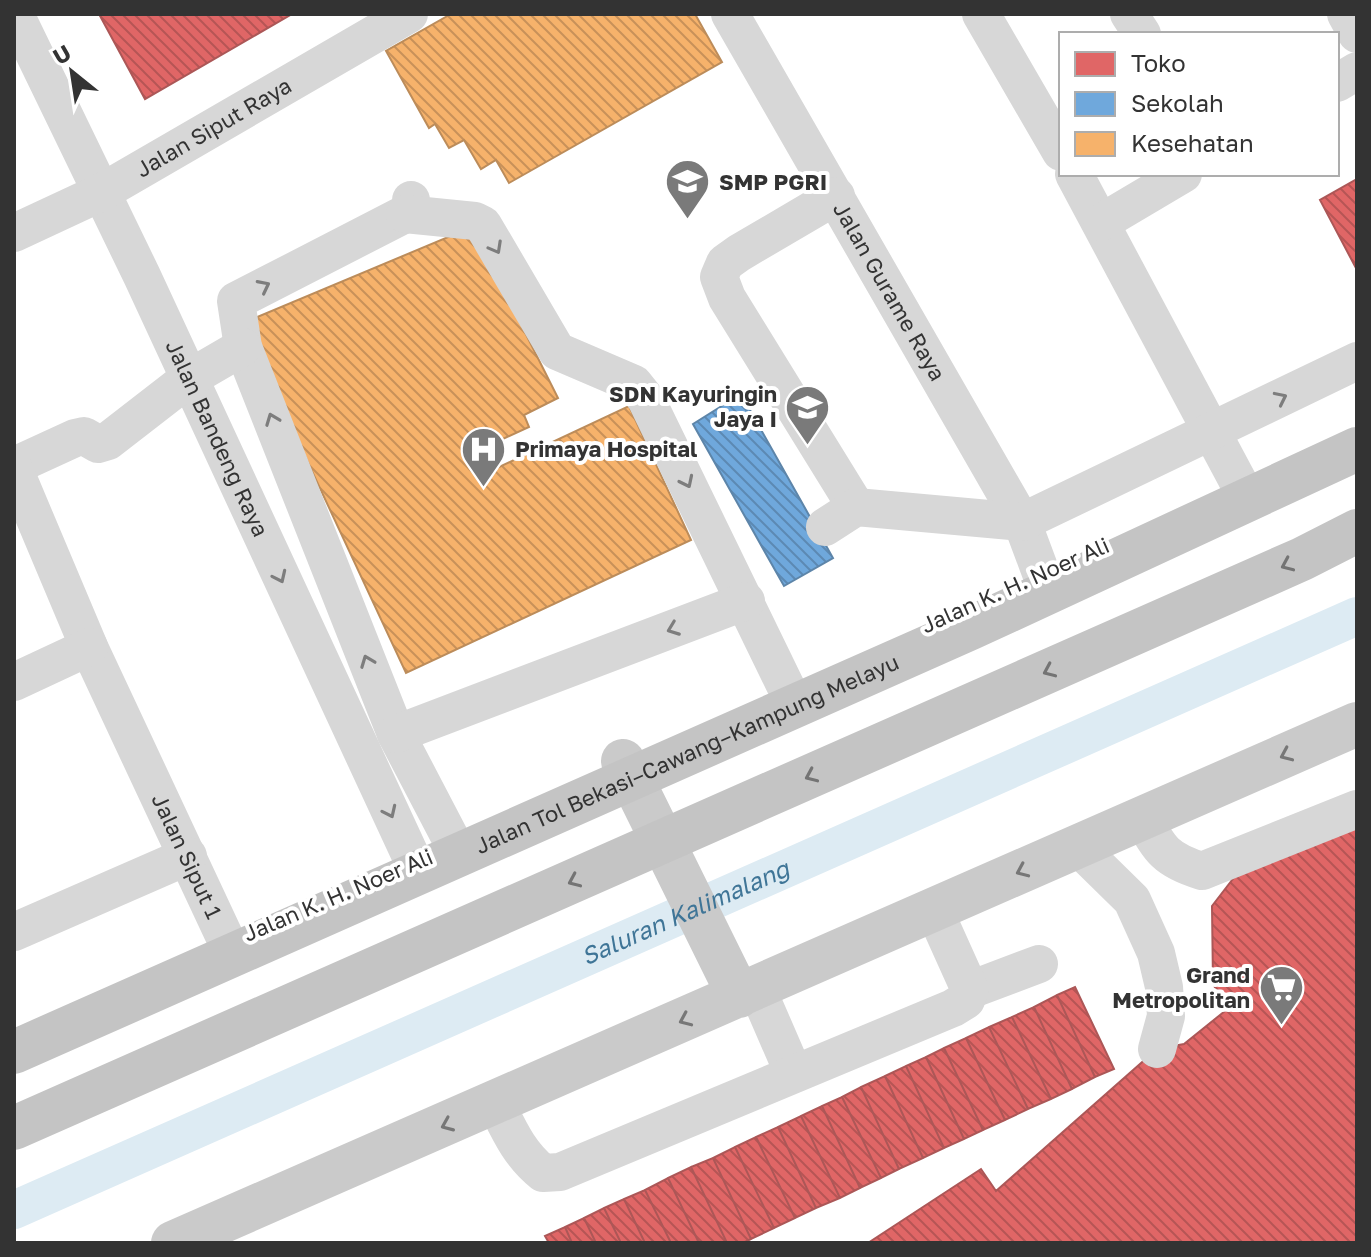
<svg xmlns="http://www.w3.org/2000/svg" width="1371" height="1257" font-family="'Golos Text',sans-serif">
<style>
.shops{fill:url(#shops-back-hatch);stroke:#ac5757;stroke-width:2}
.schools{fill:url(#schools-back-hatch);stroke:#5d85a9;stroke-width:2}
.health{fill:url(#health-back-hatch);stroke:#bc8c5a;stroke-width:2}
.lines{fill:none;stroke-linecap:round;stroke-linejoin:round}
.canal{stroke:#ddebf3;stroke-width:38}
.minor{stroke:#d7d7d7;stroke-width:38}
.major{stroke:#cacaca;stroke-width:44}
.highway-bridge{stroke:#c4c4c4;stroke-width:44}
.oneway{stroke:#7d7d7d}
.oneway2{stroke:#747474}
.oneway3{stroke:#777}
.labels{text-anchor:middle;stroke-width:8;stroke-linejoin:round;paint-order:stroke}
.street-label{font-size:22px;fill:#333;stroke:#fff}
.poi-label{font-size:22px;font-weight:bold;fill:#333;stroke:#fff;text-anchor:start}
.water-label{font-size:24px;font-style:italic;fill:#3f7597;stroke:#fff}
</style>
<defs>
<pattern id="shops-back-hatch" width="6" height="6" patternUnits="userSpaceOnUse" patternTransform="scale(2)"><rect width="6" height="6" fill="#e06666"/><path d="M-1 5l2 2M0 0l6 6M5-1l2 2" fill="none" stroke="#b65555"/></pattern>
<pattern id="schools-back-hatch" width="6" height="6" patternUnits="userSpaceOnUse" patternTransform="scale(2)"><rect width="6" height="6" fill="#6fa8dc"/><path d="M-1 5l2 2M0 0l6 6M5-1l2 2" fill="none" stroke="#5c89b3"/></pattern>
<pattern id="health-back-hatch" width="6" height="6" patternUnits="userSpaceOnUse" patternTransform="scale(2)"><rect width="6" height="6" fill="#f6b26b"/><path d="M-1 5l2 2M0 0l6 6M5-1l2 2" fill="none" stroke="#c89159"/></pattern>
</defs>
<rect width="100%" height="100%" fill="#fff"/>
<path class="shops" d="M99,14H292L145,99Z
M1357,179V270L1320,200Z
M1357,813V1243H868L981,1169L996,1191L1157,1049L1184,1044L1225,1011L1213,983L1212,906L1239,871Z
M1075,987L1114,1069L1095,1077L1057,995Z
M1057,995L1095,1077L1072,1089L1034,1007Z
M1034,1007L1072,1089L1051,1099L1012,1017Z
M1012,1017L1051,1099L1028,1109L989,1027Z
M989,1027L1028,1109L1005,1120L966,1038Z
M966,1038L1005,1120L983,1130L944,1048Z
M944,1048L983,1130L964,1139L926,1057Z
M926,1057L964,1139L944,1148L906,1066Z
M906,1066L944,1148L923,1158L885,1076Z
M885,1076L923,1158L899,1169L861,1087Z
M861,1087L899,1169L881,1178L842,1097Z
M842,1097L881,1178L860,1188L822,1106Z
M822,1106L860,1188L840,1198L801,1116Z
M801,1116L840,1198L816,1208L778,1127Z
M778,1127L816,1208L795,1218L756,1137Z
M756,1137L795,1218L774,1228L735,1147Z
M735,1147L774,1228L751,1239L713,1158Z
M713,1158L751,1239L743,1243H727L691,1167Z
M691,1167L727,1243H699L668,1178Z
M668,1178L699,1243H671L645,1190Z
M645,1190L671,1243H645L624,1199Z
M624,1199L645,1243H621L604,1208Z
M604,1208L621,1243H596L584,1218Z
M584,1218L596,1243H572L565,1227Z
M565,1227L572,1243H549L545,1236Z"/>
<path class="schools" d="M741,394L833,558L784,586L693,424Z"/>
<path class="health" d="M451,14H695L722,62L509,183L496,160L481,169L464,140L449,148L435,124L429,128L386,51Z
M472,227L558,398L524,415L529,427L468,455L478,477L629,406L691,540L406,673L243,323Z"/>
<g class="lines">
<path class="canal" id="s1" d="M14,1210L1357,616"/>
<g class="minor">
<path id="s2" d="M15,14L142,276L414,863"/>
<path id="s3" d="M730,14L1022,522L1041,573"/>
<path d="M981,14L1061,152"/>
<path d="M1129,14L1142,34"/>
<path d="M1346,14L1357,34"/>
<path d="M1337,83L1357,71"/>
<path d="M1074,174L1240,485"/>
<path d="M836,196L739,253L725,263L719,277L727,298L856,507"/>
<path d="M411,200V208L405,214L236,301L243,347L396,734L454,845"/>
<path d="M405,214L475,221L483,225L557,351L634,384L646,399L786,687"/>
<path d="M1102,222L1183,174"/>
<path id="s4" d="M14,233L102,192L409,14"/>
<path d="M14,466L75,438L84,436L98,444L108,441L188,379L243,347"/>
<path id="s5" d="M14,469L89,647L227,942"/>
<path d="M825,527L856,507L1022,522L1357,361"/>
<path d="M14,682L89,647"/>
<path d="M396,734L746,601"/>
<path d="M1143,819C1160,850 1166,860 1202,871L1357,809"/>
<path d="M1078,847L1132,900L1156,953L1164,987L1166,1016L1157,1049"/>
<path d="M14,932L188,856"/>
<path d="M757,989L793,1072"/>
<path d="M970,990L1039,964"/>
<path d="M496,1104C509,1130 519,1154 543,1173L560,1172L953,1008L966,1000L970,990L934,910"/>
</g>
<path class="major" d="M623,761L739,996
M173,1243L1357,724"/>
<g class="highway-bridge">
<path id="s6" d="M14,1052L971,628L1357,449"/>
<path d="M14,1128L1302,559L1357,531"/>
</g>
</g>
<defs><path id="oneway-chevron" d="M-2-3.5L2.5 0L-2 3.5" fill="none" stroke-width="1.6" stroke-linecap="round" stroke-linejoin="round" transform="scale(2)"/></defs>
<g class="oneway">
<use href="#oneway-chevron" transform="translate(496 248) rotate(61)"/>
<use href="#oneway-chevron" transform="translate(264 286) rotate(-27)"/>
<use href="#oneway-chevron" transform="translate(1281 398) rotate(-26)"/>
<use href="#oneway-chevron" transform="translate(272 419) rotate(-111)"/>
<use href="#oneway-chevron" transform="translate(687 482) rotate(64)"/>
<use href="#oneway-chevron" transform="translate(280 577) rotate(65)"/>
<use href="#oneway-chevron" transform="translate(673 629) rotate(159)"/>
<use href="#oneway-chevron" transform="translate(367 661) rotate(-111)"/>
<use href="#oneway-chevron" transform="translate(390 812) rotate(65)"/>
</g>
<g class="oneway2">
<use href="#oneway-chevron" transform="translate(1287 565) rotate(156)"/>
<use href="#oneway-chevron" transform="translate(1049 671) rotate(156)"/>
<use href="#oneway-chevron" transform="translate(811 776) rotate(156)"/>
<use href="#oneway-chevron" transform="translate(574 881) rotate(156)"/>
</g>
<g class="oneway3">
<use href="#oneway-chevron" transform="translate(1286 755) rotate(156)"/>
<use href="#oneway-chevron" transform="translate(1022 871) rotate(156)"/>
<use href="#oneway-chevron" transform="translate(685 1020) rotate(156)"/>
<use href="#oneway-chevron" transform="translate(447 1125) rotate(157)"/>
</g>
<defs>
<symbol id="school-pin" viewBox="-11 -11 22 30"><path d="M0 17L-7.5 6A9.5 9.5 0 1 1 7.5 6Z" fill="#7a7a7a" stroke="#fff"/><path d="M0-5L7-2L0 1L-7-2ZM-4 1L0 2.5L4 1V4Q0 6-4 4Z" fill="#fff"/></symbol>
<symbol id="hospital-pin" viewBox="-11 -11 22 30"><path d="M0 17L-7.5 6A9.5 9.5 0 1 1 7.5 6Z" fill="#7a7a7a" stroke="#fff"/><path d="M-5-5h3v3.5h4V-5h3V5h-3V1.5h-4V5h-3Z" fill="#fff"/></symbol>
<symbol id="supermarket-pin" viewBox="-11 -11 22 30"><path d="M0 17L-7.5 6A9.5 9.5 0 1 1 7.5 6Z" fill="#7a7a7a" stroke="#fff"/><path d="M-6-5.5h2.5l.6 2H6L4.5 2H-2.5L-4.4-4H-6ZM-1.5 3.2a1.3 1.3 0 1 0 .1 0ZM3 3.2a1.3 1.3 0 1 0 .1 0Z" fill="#fff"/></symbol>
</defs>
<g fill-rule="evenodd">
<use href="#school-pin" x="662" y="156" width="51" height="69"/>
<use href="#school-pin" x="782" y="382" width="51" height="69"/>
<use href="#hospital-pin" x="458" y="424" width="51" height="69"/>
<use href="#supermarket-pin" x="1256" y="962" width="51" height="69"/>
</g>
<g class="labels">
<g class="street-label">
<text dy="8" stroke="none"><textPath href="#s4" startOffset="226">Jalan Siput Raya</textPath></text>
<text dy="8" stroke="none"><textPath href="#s3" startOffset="320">Jalan Gurame Raya</textPath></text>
<text dy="8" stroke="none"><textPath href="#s2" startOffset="470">Jalan Bandeng Raya</textPath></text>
<text transform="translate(1015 585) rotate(-24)" y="8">Jalan K. H. Noer Ali</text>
<text dy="8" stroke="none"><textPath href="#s6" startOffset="736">Jalan Tol Bekasi–Cawang–Kampung Melayu</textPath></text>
<text dy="8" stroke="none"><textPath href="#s5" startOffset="424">Jalan Siput 1</textPath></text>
<text transform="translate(338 895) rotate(-23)" y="8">Jalan K. H. Noer Ali</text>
</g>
<g class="poi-label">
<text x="719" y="190">SMP PGRI</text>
<text x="777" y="402" text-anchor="end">SDN Kayuringin<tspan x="777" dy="25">Jaya I</tspan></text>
<text x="515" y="457">Primaya Hospital</text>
<text x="1250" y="983" text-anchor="end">Grand<tspan x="1250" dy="25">Metropolitan</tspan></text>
</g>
<g class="water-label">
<text dy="8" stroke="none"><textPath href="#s1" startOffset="734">Saluran Kalimalang</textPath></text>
</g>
</g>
<rect width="1371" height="1257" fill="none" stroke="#333333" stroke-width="32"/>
<rect x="1059" y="32" width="280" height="144" fill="#ffffff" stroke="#adadad" stroke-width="2"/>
<rect x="1075" y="52" width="40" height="24" fill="#e06666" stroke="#adadad" stroke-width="2"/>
<text x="1131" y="72" font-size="24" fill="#333333">Toko</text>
<rect x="1075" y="92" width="40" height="24" fill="#6fa8dc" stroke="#adadad" stroke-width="2"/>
<text x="1131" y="112" font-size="24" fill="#333333">Sekolah</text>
<rect x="1075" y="132" width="40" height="24" fill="#f6b26b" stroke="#adadad" stroke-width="2"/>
<text x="1131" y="152" font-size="24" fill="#333333">Kesehatan</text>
<g transform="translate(72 72) rotate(330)" stroke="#ffffff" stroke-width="6" paint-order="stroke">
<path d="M0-6L14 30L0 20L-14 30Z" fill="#333333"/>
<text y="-12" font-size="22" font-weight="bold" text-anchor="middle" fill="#333333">U</text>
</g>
</svg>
